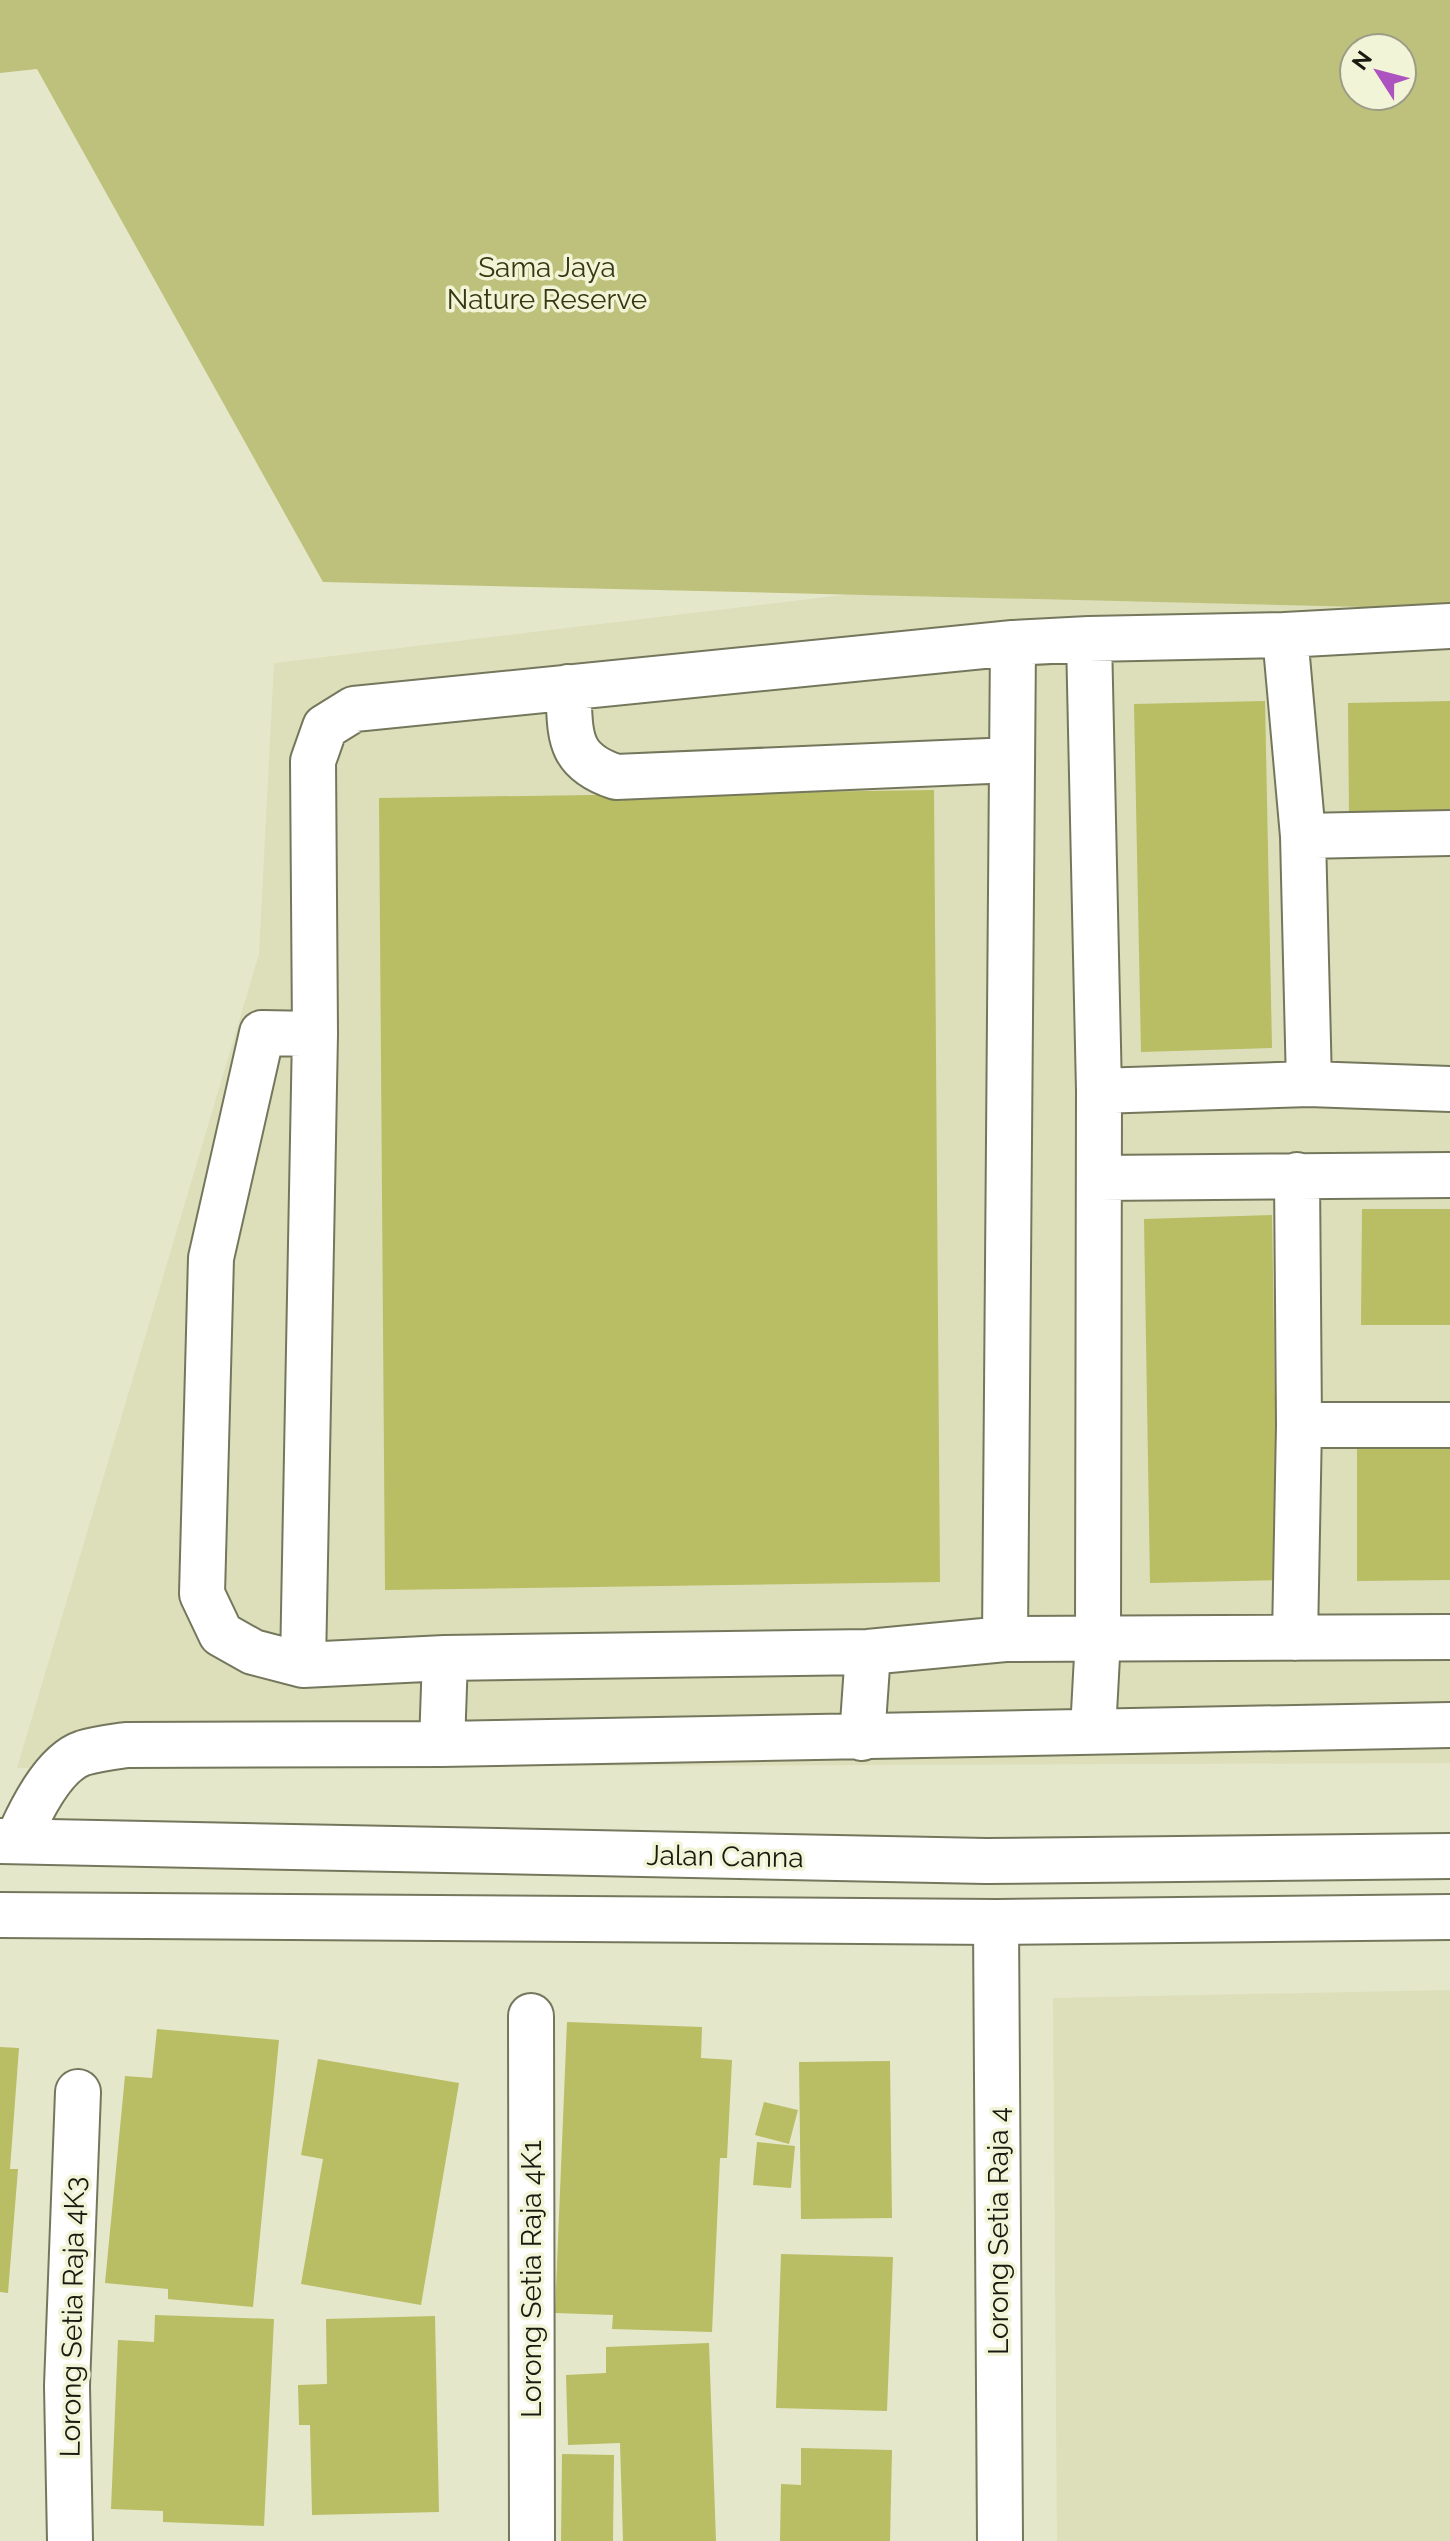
<svg xmlns="http://www.w3.org/2000/svg" width="1450" height="2541" font-family="Raleway,sans-serif">
<style>
.built{fill:#dcdfba}
.green{fill:#bec17b;fill-rule:evenodd}
.building{fill:#b9bd64}
.lines{fill:none;stroke-linecap:round;stroke-linejoin:round}
.minor-casing{stroke:#75775d;stroke-width:48}
.highway-casing{stroke:#75775d;stroke-width:48}
.minor{stroke:#fff;stroke-width:44}
.highway{stroke:#fff;stroke-width:44}
.labels{text-anchor:middle;stroke-width:7;stroke-linejoin:round;paint-order:stroke}
.park-label{font-size:28px;fill:#373812;stroke:#f2f4d7}
.street-label{font-size:28px;fill:#1a1a10;stroke:#f2f4d7}
</style>
<rect width="100%" height="100%" fill="#e5e7ca"/>
<path class="built" d="M1450,533V1763L17,1768L259,954L274,663L1060,569Z
M1450,1990V2541H1057L1053,1998Z"/>
<path class="green" d="M0,0H1450V609L323,582L37,69L0,73ZM1354,48H1402V96H1354Z"/>
<path class="building" d="M1265,701L1272,1048L1141,1052L1134,704Z
M1450,701V815L1349,817L1348,703Z
M934,790L940,1582L385,1590L379,798Z
M1362,1209H1450V1325H1361Z
M1272,1215L1278,1580L1150,1583L1144,1219Z
M1450,1448V1580L1357,1581V1449Z
M567,2022L702,2027L701,2058L732,2060L727,2158H720L712,2332L612,2329L613,2315L555,2313Z
M157,2029L279,2040L253,2307L168,2299V2289L105,2283L125,2076L152,2078Z
M0,2047L19,2048L10,2169H18L8,2293L0,2292Z
M318,2059L459,2083L421,2305L301,2284L323,2159L301,2155Z
M890,2061L892,2218L801,2219L799,2062Z
M764,2102L798,2110L789,2144L755,2135Z
M757,2142L795,2146L791,2188L753,2185Z
M781,2254L893,2257L887,2411L776,2408Z
M155,2315L274,2319L264,2526L163,2522V2511L111,2509L118,2340L154,2342Z
M435,2316L439,2512L312,2515L310,2425H299L298,2385L327,2384L326,2319Z
M709,2343L716,2541H623L620,2443L568,2445L566,2375L606,2373V2347Z
M801,2448L892,2450L890,2541H780L781,2484L801,2485Z
M562,2454L614,2455L613,2541H561Z"/>
<g class="lines">
<defs>
<path id="minor" d="M1285,635L1303,836L1309,1084
M568,687C571,733 565,760 616,777L1012,760
M1303,836L1450,833
M315,1034L262,1033L211,1258L202,1594L221,1634L253,1652L303,1665L445,1658L868,1652L1005,1639L1450,1637
M1099,1091L1309,1084L1450,1089
M1099,1178L1450,1175
M1299,1425H1450
M1295,1638L1299,1425L1297,1175
M1005,1639L1013,643
M303,1665L315,1034L313,761L325,727L354,709L1013,643L1089,639
M1093,1731L1098,1638L1099,1091L1089,639L1285,635L1450,626
M862,1738L868,1652
M442,1744L445,1658
M17,1841C29,1814 53,1763 83,1753C97,1749 112,1747 126,1745L442,1744L1450,1725
M996,1922L1000,2541
M531,2016L532,2541
M70,2541L67,2386L78,2092"/>
<path id="highway" d="M0,1841L986,1861L1450,1856
M0,1915L996,1922L1450,1917"/>
</defs>
<use href="#minor" class="minor-casing"/>
<use href="#highway" class="highway-casing"/>
<use href="#minor" class="minor"/>
<use href="#highway" class="highway"/>
</g>
<g class="labels">
<g class="park-label">
<text x="547" y="277">Sama Jaya<tspan x="547" dy="32">Nature Reserve</tspan></text>
</g>
<g class="street-label">
<text transform="translate(725 1856) rotate(1)" y="10">Jalan Canna</text>
<text transform="translate(998 2231) rotate(-90)" y="10">Lorong Setia Raja 4</text>
<text transform="translate(531 2279) rotate(-90)" y="10">Lorong Setia Raja 4K1</text>
<text transform="translate(72 2317) rotate(-89)" y="10">Lorong Setia Raja 4K3</text>
</g>
</g>
<g transform="translate(1378 72) rotate(306)"><circle r="38" fill="#f2f4d7" stroke="#9c9d87" stroke-width="2"/>
<path d="M0-6L14 30L0 20L-14 30Z" fill="#ad53bf"/>
<text y="-12" font-size="22" font-weight="bold" text-anchor="middle" fill="#1a1a10">N</text>
</g>
</svg>
